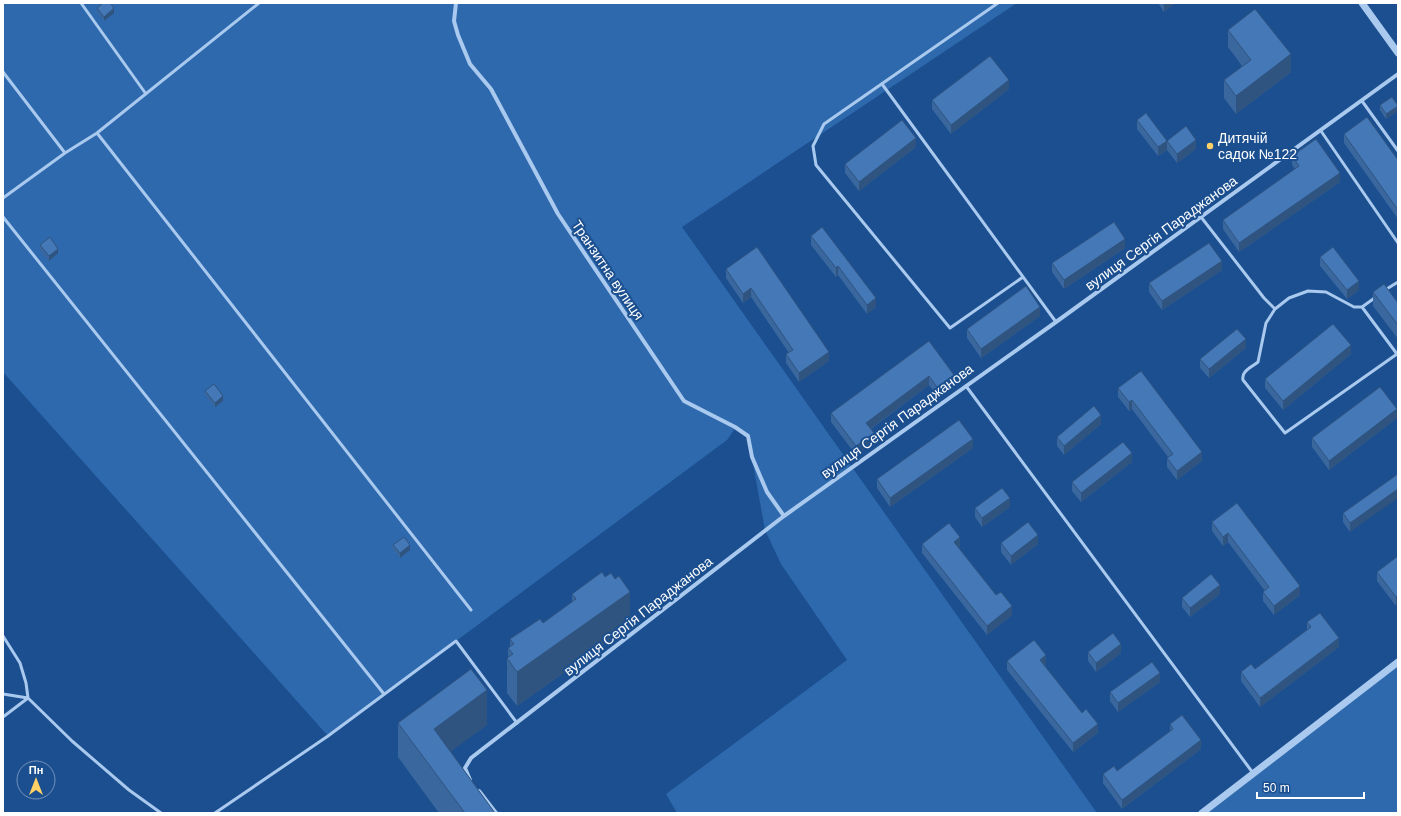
<svg xmlns="http://www.w3.org/2000/svg" width="1401" height="816" font-family="Arial,sans-serif">
<style>
.green{fill:#2e69ad}
.lines{fill:none;stroke-linecap:round;stroke-linejoin:round}
.service{stroke:#a9c9ee;stroke-width:3}
.minor{stroke:#a9c9ee;stroke-width:4}
.tertiary{stroke:#a9c9ee;stroke-width:7}
.wall{fill:#3a679d}
.shaded-wall{fill:#305480}
.building{fill:#4478b7;stroke:#305480}
.poi-dot{fill:#ffd166;stroke:#1b4f8f;stroke-width:1.5}
.labels{text-anchor:middle;stroke-width:4;stroke-linejoin:round;paint-order:stroke}
.poi-label{font-size:14px;fill:#fff;stroke:#1b4f8f;text-anchor:start}
.street-label{font-size:14px;fill:#fff;stroke:#1b4f8f}
</style>
<rect width="100%" height="100%" fill="#1b4f8f"/>
<path class="green" d="M3,3H1017L682,227L1097,813H677L666,794L847,660L781,564L765,530L748,436L736,427L727,440L328,736L3,372Z
M1398,662V813H1202Z"/>
<g class="lines">
<path class="service" d="M81,3L146,94
M998,3L824,124L813,146L816,165L950,328L1023,277
M3,72L65,153
M882,84L1056,322
M1362,101L1398,151
M1321,131L1398,243
M97,133L471,610
M3,198L65,153L97,133L259,3
M3,217L384,694
M1201,217L1264,298L1275,309L1289,298L1308,291L1326,292L1354,307H1362L1376,297
M1385,290L1398,282
M1275,309L1266,323L1258,362C1252,367 1241,371 1243,380L1285,433L1397,354L1362,307
M966,386L1253,773
M3,636L20,663L26,683L28,698L72,741L129,790L161,813
M3,694L28,698
M3,717L28,698
M215,813L328,736L456,641L517,723"/>
<path class="minor" d="M456,3L454,21L458,35L470,64L491,89L558,214L684,401L735,427L748,436L752,457L767,492L784,516
M470,780L465,768L471,758L784,516L1056,322L1398,74
M479,791L496,813"/>
<path class="tertiary" d="M1362,3L1398,53
M1202,813L1398,662"/>
</g>
<path class="wall" d="M1158,3H1175L1164,12Z
M97,8L114,13L104,21L97,12Z
M1228,30L1291,72L1236,114L1224,98V80L1242,66L1228,47Z
M1009,89L951,134L932,109V100Z
M1380,105L1398,111L1386,119L1380,110Z
M1137,120L1167,141L1196,149L1177,163L1167,150L1158,156L1137,129Z
M1344,134L1398,160V219L1344,143Z
M916,147L859,191L845,173V164Z
M1292,156L1340,182L1239,252L1223,229V220L1295,169L1292,165Z
M811,236L876,307L867,314L838,275L836,277L811,245Z
M40,245L58,253L49,261L40,250Z
M757,247L829,361L799,382L786,363V354L789,353L751,297L743,303L726,278V269Z
M1125,248L1064,289L1052,272V263Z
M1320,257L1359,290L1347,299L1320,266Z
M1222,270L1162,310L1149,292V283Z
M1373,292L1398,303V339L1373,306Z
M1040,316L981,358L967,338V329Z
M929,341L954,384L937,396L929,385L871,429L874,442L856,455L831,422V413Z
M1246,348L1209,378L1200,368V359Z
M1351,354L1283,410L1265,388V379Z
M1118,388L1202,461L1177,480L1167,467V458L1168,457L1132,409L1129,411L1118,397Z
M205,391L223,401L215,407L205,395Z
M1397,418L1329,470L1312,447V438Z
M1101,424L1064,455L1057,446V437Z
M973,448L890,507L877,488V479Z
M1132,462L1081,502L1072,491V482Z
M1398,474L1350,532L1343,522V513Z
M1237,503L1300,595L1274,615L1263,601V592L1265,591L1228,542L1223,546L1212,531V522Z
M1010,507L982,527L975,517V508Z
M1001,543L1038,544L1011,565L1001,552Z
M922,544L960,546L958,548L1012,615L987,635L922,553Z
M393,545L410,550L400,558L393,549Z
M1398,556L1396,606L1377,581V572Z
M572,594L630,626L517,706L507,693V658L508,657V648L510,647V639L543,623L572,602Z
M1220,594L1190,617L1182,607V598Z
M1307,622L1339,647L1260,707L1241,681V672L1255,669L1307,630Z
M1088,652L1121,653L1096,672L1088,661Z
M1007,661L1046,664L1044,665L1098,733L1073,752L1007,670Z
M1160,682L1118,712L1110,701V692Z
M398,723L487,725L450,751L495,813H439L398,757Z
M1170,724L1201,749L1122,809L1103,783V774L1117,771L1170,732Z"/>
<path class="shaded-wall" d="M1164,3H1175L1164,12Z
M114,8V13L104,21V17Z
M1291,54V72L1236,114V96Z
M1009,80V89L951,134V125Z
M1398,106V111L1386,119V114Z
M916,138V147L859,191V182Z
M1196,140V149L1177,163V154Z
M1167,141V150L1158,156V147Z
M1340,173V182L1239,252V243Z
M1125,239V248L1064,289V280Z
M58,249V253L49,261V256Z
M1222,261V270L1162,310V301Z
M838,266V275L836,277V268Z
M1359,281V290L1347,299V290Z
M751,288V297L743,303V294Z
M876,298V307L867,314V305Z
M1040,307V316L981,358V349Z
M1246,339V348L1209,378V369Z
M1351,345V354L1283,410V401Z
M829,352V361L799,382V373Z
M954,375V384L937,396V387Z
M929,376V385L866,432V423Z
M223,396V401L215,407V403Z
M1132,400V409L1129,411V402Z
M1397,409V418L1329,470V461Z
M1101,415V424L1064,455V446Z
M874,433V442L856,455V446Z
M973,439V448L890,507V498Z
M1202,452V461L1177,480V471Z
M1132,453V462L1081,502V493Z
M1398,489V498L1350,532V523Z
M1010,498V507L982,527V518Z
M1228,533V542L1223,546V537Z
M1038,535V544L1011,565V556Z
M960,537V546L954,551V542Z
M410,545V550L400,558V553Z
M1220,585V594L1190,617V608Z
M1300,586V595L1274,615V606Z
M630,592V626L517,706V672Z
M1398,596V605L1396,606V597Z
M1012,606V615L987,635V626Z
M1339,638V647L1260,707V698Z
M1121,644V653L1096,672V663Z
M1046,655V664L1040,669V660Z
M1160,673V682L1118,712V703Z
M487,690V725L434,764V729Z
M1098,724V733L1073,752V743Z
M1201,740V749L1122,809V800Z"/>
<path class="building" d="M103,3H110L114,8L104,17L97,8Z
M1255,9L1291,54L1236,96L1224,80L1251,60L1228,30Z
M990,56L1009,80L951,125L932,100Z
M1392,97L1398,106L1386,114L1380,105Z
M1146,113L1167,141L1158,147L1137,120Z
M1367,117L1398,160V210L1344,134Z
M902,120L916,138L859,182L845,164Z
M1186,126L1196,140L1177,154L1167,141Z
M1316,139L1340,173L1239,243L1223,220L1299,166L1292,156Z
M1114,222L1125,239L1064,280L1052,263Z
M822,227L876,298L867,305L838,266L836,268L811,236Z
M50,237L58,249L49,256L40,245Z
M1209,243L1222,261L1162,301L1149,283Z
M757,247L829,352L799,373L786,354L793,350L751,288L743,294L726,269Z
M1333,247L1359,281L1347,290L1320,257Z
M1384,284L1398,303V325L1373,292Z
M1026,286L1040,307L981,349L967,329Z
M1333,324L1351,345L1283,401L1265,379Z
M1237,329L1246,339L1209,369L1200,359Z
M929,341L954,375L937,387L929,376L866,423L874,433L856,446L831,413Z
M1141,371L1202,452L1177,471L1167,458L1173,454L1132,400L1129,402L1118,388Z
M214,384L223,396L215,403L205,391Z
M1380,387L1397,409L1329,461L1312,438Z
M1094,406L1101,415L1064,446L1057,437Z
M959,420L973,439L890,498L877,479Z
M1123,442L1132,453L1081,493L1072,482Z
M1398,474V489L1350,523L1343,513Z
M1002,488L1010,498L982,518L975,508Z
M1237,503L1300,586L1274,606L1263,592L1269,587L1228,533L1223,537L1212,522Z
M1028,522L1038,535L1011,556L1001,543Z
M949,523L960,537L954,542L996,595L1001,592L1012,606L987,626L922,544Z
M404,537L410,545L400,553L393,545Z
M1398,556V596L1396,597L1377,572Z
M602,572L605,577L611,573L615,579L619,576L630,592L517,672L507,658L513,654L508,648L514,644L510,639L540,619L543,623L576,599L572,594Z
M1211,574L1220,585L1190,608L1182,598Z
M1320,613L1339,638L1260,698L1241,672L1251,664L1255,669L1311,627L1307,622Z
M1113,633L1121,644L1096,663L1088,652Z
M1034,640L1046,655L1040,660L1082,713L1086,709L1098,724L1073,743L1007,661Z
M1152,662L1160,673L1118,703L1110,692Z
M471,669L487,690L434,729L495,813H465L398,723Z
M1182,715L1201,740L1122,800L1103,774L1114,766L1117,771L1173,729L1170,724Z"/>
<circle class="poi-dot" cx="1210" cy="146" r="4"/>
<g class="labels">
<g class="poi-label">
<text x="1218" y="143">Дитячій<tspan x="1218" dy="16">садок №122</tspan></text>
</g>
<g class="street-label">
<text transform="translate(1161 233) rotate(-36)" y="5">вулиця Сергія Параджанова</text>
<text transform="translate(608 270) rotate(56)" y="5">Транзитна вулиця</text>
<text transform="translate(897 421) rotate(-36)" y="5">вулиця Сергія Параджанова</text>
<text transform="translate(638 616) rotate(-38)" y="5">вулиця Сергія Параджанова</text>
</g>
</g>
<rect width="1401" height="816" fill="none" stroke="#ffffff" stroke-width="8"/>
<g transform="translate(36 780)"><circle r="19" fill="#1b4f8f" stroke="#7695bc"/>
<path d="M0-3L7 15L0 10L-7 15Z" fill="#ffd166"/>
<text y="-6" font-size="11" font-weight="bold" text-anchor="middle" fill="#ffffff">Пн</text>
</g>
<path d="M1257 792v6h107v-6" fill="none" stroke="#ffffff" stroke-width="2"/>
<text x="1263" y="792" font-size="12" fill="#ffffff" stroke="#1b4f8f" stroke-width="3" paint-order="stroke">50 m</text>
</svg>
